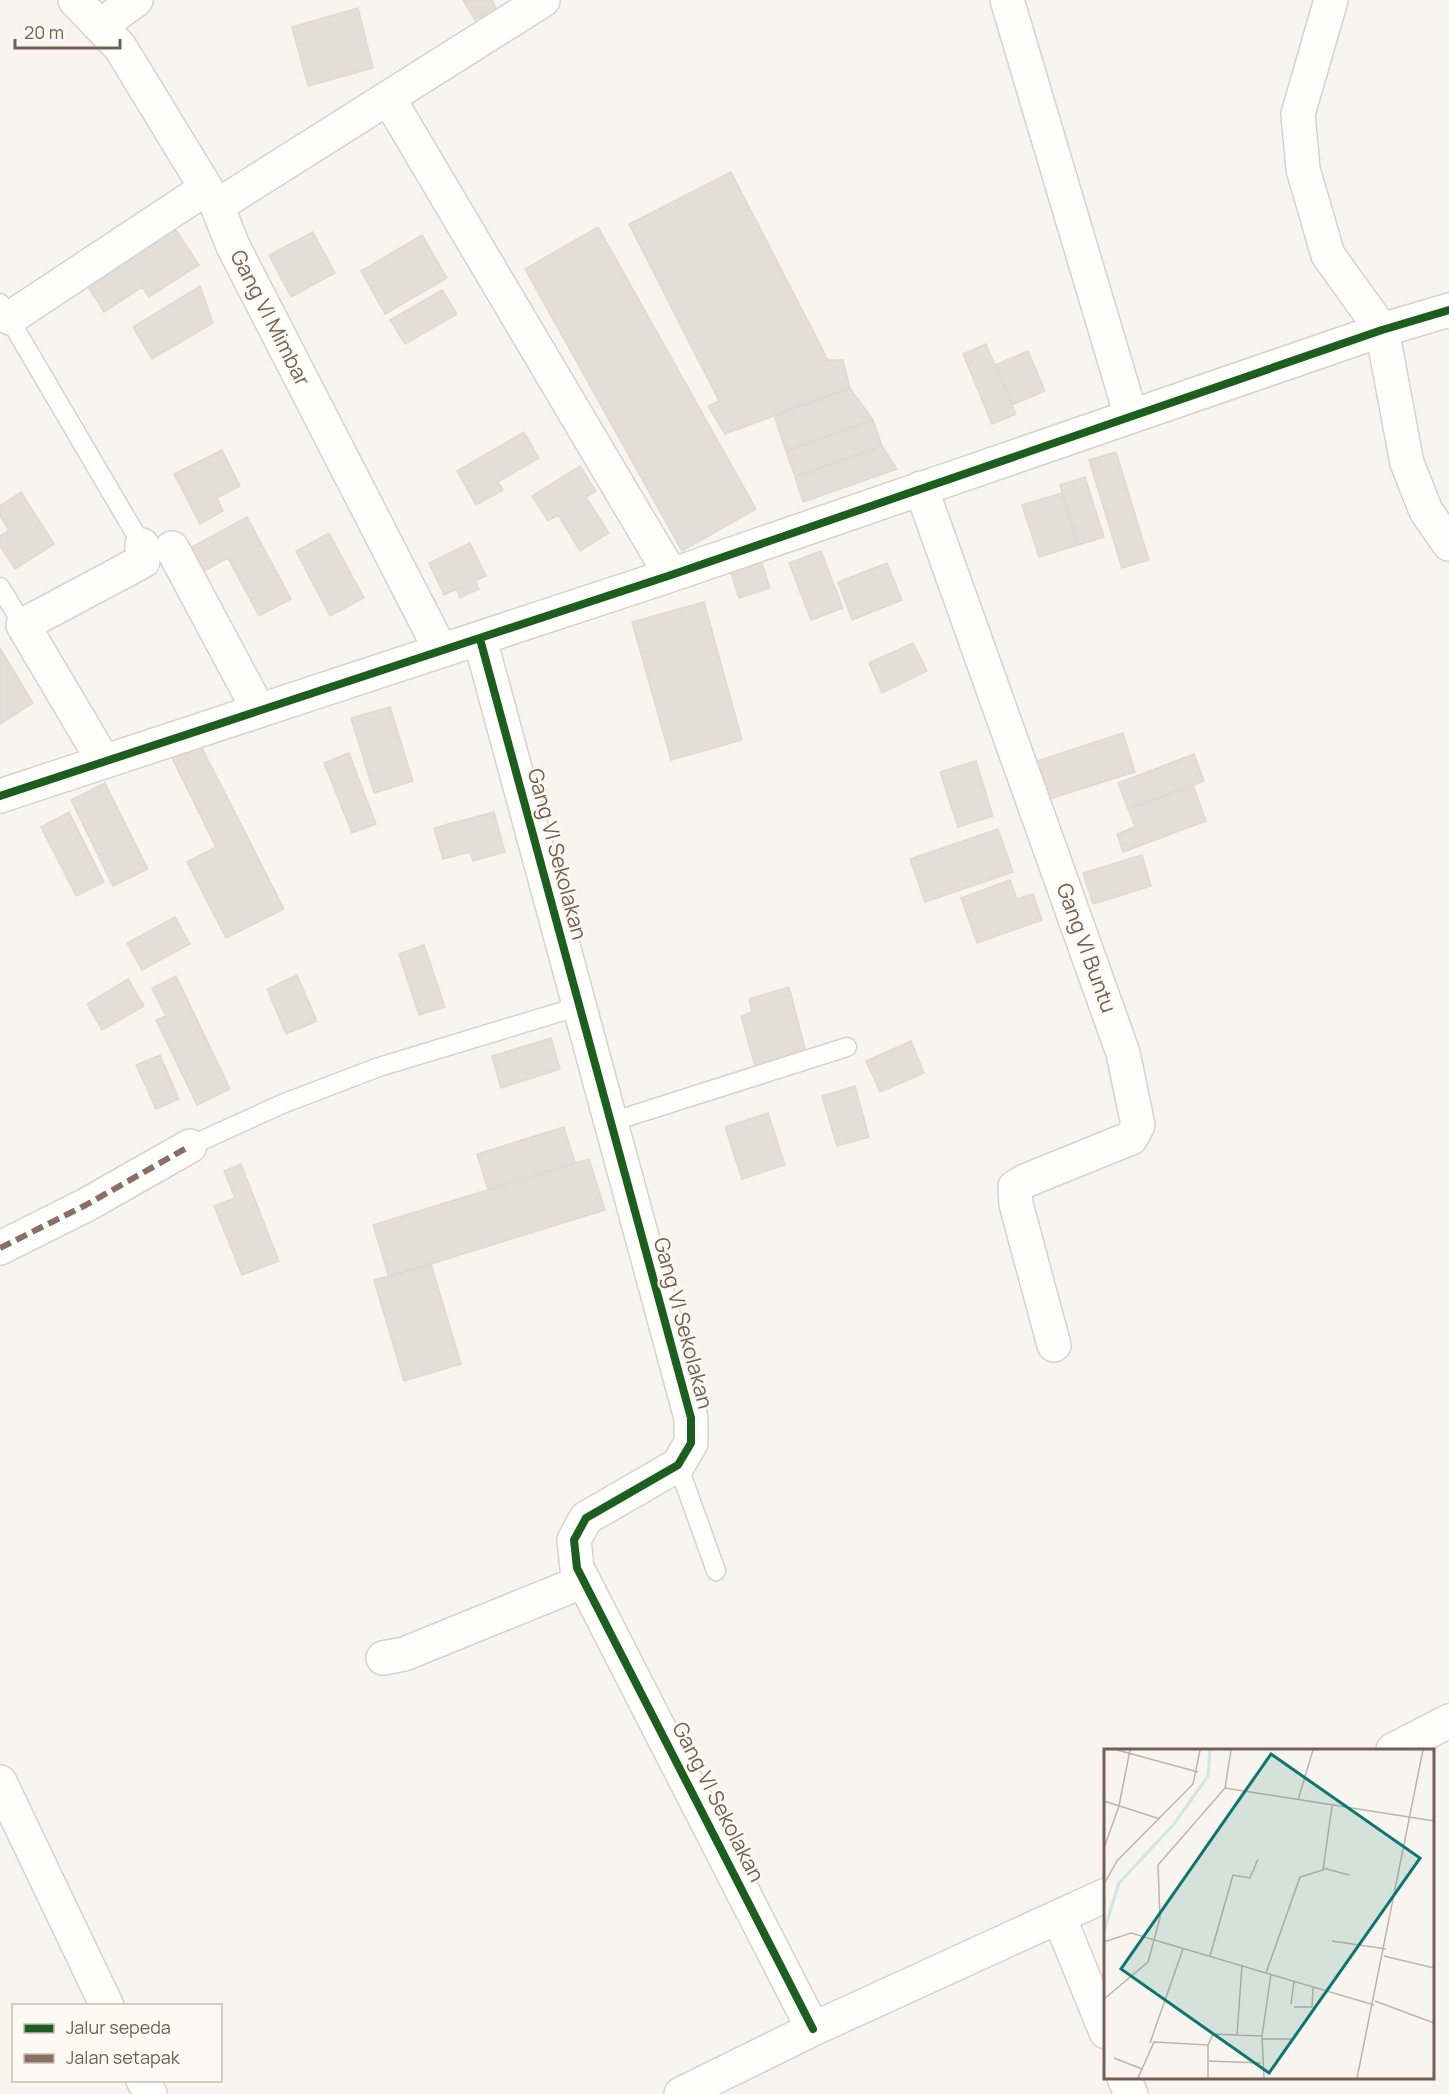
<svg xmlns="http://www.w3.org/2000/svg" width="1449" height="2094" font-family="Manrope,sans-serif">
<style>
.building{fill:#e4ded7;stroke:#e0d9d3;stroke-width:1.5}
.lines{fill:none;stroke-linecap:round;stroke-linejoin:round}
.service-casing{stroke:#d7d2ce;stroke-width:21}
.minor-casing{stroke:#d7d2ce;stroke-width:36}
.tertiary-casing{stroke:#d7d2ce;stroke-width:36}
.service{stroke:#fefefd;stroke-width:18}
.minor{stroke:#fefefd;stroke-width:33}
.tertiary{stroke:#fefefd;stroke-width:33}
.quiet{stroke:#8d6e63;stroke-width:6;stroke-dasharray:12 6;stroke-linecap:butt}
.cycleway-casing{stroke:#fdfaf3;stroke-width:11}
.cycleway{stroke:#1b5e20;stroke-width:8}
.labels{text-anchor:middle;stroke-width:4.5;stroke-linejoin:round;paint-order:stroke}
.street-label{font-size:21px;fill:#745f52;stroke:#fdfaf3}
.inset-river{fill:none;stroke:#d3e4e7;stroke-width:3}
.inset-road{fill:none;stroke:#bfb4ac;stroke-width:1.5}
.view{fill:#0f766e;fill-opacity:0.15;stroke:#0f766e;stroke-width:3}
.inset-edge{fill:none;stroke:#745f52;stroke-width:3}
</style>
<rect width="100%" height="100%" fill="#f8f5f0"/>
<path class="building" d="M463,0H492L496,8L475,20Z
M358,8L373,68L308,86L292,27Z
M731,172L828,360H843L850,388L725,434L708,406L719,401L629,224Z
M170,221L199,265L149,297L142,287L104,312L85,282Z
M598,227L756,509L682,551L525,269Z
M313,232L335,273L291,297L269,255Z
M422,235L447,278L385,314L361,271Z
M200,286L213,323L152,359L133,327Z
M442,290L457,314L405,344L390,320Z
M986,344L1016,414L992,424L963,354Z
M1028,351L1045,391L1012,405L995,365Z
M850,388L873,420L786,451L774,415Z
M873,420L882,446L795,477L786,451Z
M524,432L539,458L498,482L503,490L476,505L457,471Z
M882,446L897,469L803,502L795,477Z
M222,450L240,486L217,498L223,511L200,524L174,474Z
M1116,452L1149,560L1122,568L1089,460Z
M580,466L596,491L586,497L609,533L580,551L558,515L548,521L532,496Z
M1085,477L1104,537L1078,545L1060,485Z
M21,492L54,544L15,569L0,546V536L9,530L0,516V506Z
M1062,493L1078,545L1039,557L1022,505Z
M247,517L291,599L259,616L228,558L200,573L188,549Z
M329,533L364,598L330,616L296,551Z
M470,543L486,576L475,581L479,589L460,598L457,589L444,595L429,563Z
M821,551L843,608L811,620L789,563Z
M760,557L770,588L739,598L729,567Z
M887,563L902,600L852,620L838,582Z
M704,602L742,740L671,760L632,622Z
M913,643L927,671L882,693L869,663Z
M0,648L33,703L0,724Z
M390,707L413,781L374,793L351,718Z
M1123,733L1135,772L1049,799L1037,761Z
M199,742L284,909L226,938L187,862L216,847L171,756Z
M349,753L376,824L352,833L324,763Z
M1194,754L1204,781L1128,809L1118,783Z
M976,761L993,816L958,827L940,772Z
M105,783L148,869L113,886L71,800Z
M1193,785L1206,821L1123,852L1117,834L1135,827L1128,809Z
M69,812L104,882L76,896L41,827Z
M494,812L505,852L473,861L470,852L443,859L434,828Z
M998,829L1013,872L925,902L910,859Z
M1142,855L1151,886L1093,904L1083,873Z
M1010,880L1017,899L1033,894L1042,920L977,943L961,898Z
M175,917L190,944L142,970L127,943Z
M424,945L445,1007L419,1015L399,954Z
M297,975L317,1021L286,1034L267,989Z
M176,976L230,1089L197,1105L156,1020L166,1016L152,988Z
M128,979L144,1006L102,1030L87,1004Z
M789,987L806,1052L755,1066L741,1016L752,1012L749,999Z
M551,1038L560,1069L501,1088L492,1056Z
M911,1041L924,1073L880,1092L866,1061Z
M160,1055L179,1099L156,1109L136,1065Z
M855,1086L869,1137L837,1146L822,1096Z
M768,1113L785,1165L742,1179L725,1127Z
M564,1127L575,1163L488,1190L477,1154Z
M589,1159L605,1210L389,1277L373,1225Z
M241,1164L279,1261L242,1275L214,1206L235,1198L224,1171Z
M431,1264L461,1364L404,1381L374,1280Z"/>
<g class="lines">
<defs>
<path id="service" d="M0,303L142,545
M0,587L23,625
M611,1122L847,1047
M190,1146L282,1104L379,1067L580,1006
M678,1465L716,1571"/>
<path id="minor" d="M75,0L120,47L217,206L233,246L441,651
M1007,0L1131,416
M1331,0L1298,114L1303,169L1328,255L1382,330L1407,463L1426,511L1449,544
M101,25L136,0
M389,99L671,575
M217,206L543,0
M10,318L205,189
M921,488L1123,1053L1138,1125L1131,1138L1025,1181L1015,1187L1016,1204L1054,1345
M172,548L259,711
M480,639L691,1418V1443L678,1465L586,1518L574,1540L577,1568L813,2029
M104,762L23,625L143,561L142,545
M0,796L671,575L1382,330L1449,310
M0,1248L86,1205L190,1146
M383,1658L404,1654L584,1581
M1393,1750L1449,1721
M1059,1917L1106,2032
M1124,2078L1131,2094
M681,2094L813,2029L1106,1895"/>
<path id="tertiary" d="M0,1782L107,2006
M143,2080L150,2094"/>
</defs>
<use href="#service" class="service-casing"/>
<use href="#minor" class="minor-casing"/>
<use href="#tertiary" class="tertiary-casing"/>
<use href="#service" class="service"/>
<use href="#minor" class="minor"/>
<use href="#tertiary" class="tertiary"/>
<path class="quiet" d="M0,1248L86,1205L190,1146"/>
<defs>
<path id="cycleway" d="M480,639L691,1418V1443L678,1465L586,1518L574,1540L577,1568L813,2029
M0,796L671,575L1382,330L1449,310"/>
</defs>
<use href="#cycleway" class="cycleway-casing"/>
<use href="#cycleway" class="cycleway"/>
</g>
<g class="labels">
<g class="street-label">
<text transform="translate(270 318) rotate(63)" y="7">Gang VI Mimbar</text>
<text transform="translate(557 854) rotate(75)" y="7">Gang VI Sekolakan</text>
<text transform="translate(1086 948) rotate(70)" y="7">Gang VI Buntu</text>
<text transform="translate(683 1323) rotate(75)" y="7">Gang VI Sekolakan</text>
<text transform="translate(718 1802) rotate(63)" y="7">Gang VI Sekolakan</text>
</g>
</g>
<g transform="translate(1104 1749)">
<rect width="330" height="330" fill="#f8f5f0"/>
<path class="inset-river" d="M0,182L15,134L70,75L104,27L106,1"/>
<path class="inset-road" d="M13,1L94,23M121,39L127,1M194,51L209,1M0,52L56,70M0,99L15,57L26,1M219,119L245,126M0,135L13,112L89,35L96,1M228,192L282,200M0,193L27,184L270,256M106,207L129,126L146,129L154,110M280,207L330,219M162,224L196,128L219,121L228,57M0,250L44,213L56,169L54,116L121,39L330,72M271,252L330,274M187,255L190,232M190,258H208L209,238M133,286L138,216M158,290H187M46,294L79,200M10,309L38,320M105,312L157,314M34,329L50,293L104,296L109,285L158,287M104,329V296M160,329L158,287L167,225M253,329L319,1"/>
<path class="view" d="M167,5L316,109L165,324L17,220Z"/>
<rect width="330" height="330" class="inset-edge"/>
</g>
<rect x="12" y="2004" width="210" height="78" fill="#fdfaf3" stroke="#c6bcb3" stroke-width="1.5"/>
<rect x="24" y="2024" width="30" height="9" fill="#1b5e20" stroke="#c6bcb3" stroke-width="1.5"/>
<text x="66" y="2034" font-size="18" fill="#745f52">Jalur sepeda</text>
<rect x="24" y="2054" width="30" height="9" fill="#8d6e63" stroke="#c6bcb3" stroke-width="1.5"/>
<text x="66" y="2064" font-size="18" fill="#745f52">Jalan setapak</text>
<path d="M15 39v9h105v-9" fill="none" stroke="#745f52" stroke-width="3"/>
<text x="24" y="39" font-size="18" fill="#745f52" stroke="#fdfaf3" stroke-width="4.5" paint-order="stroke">20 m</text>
</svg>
